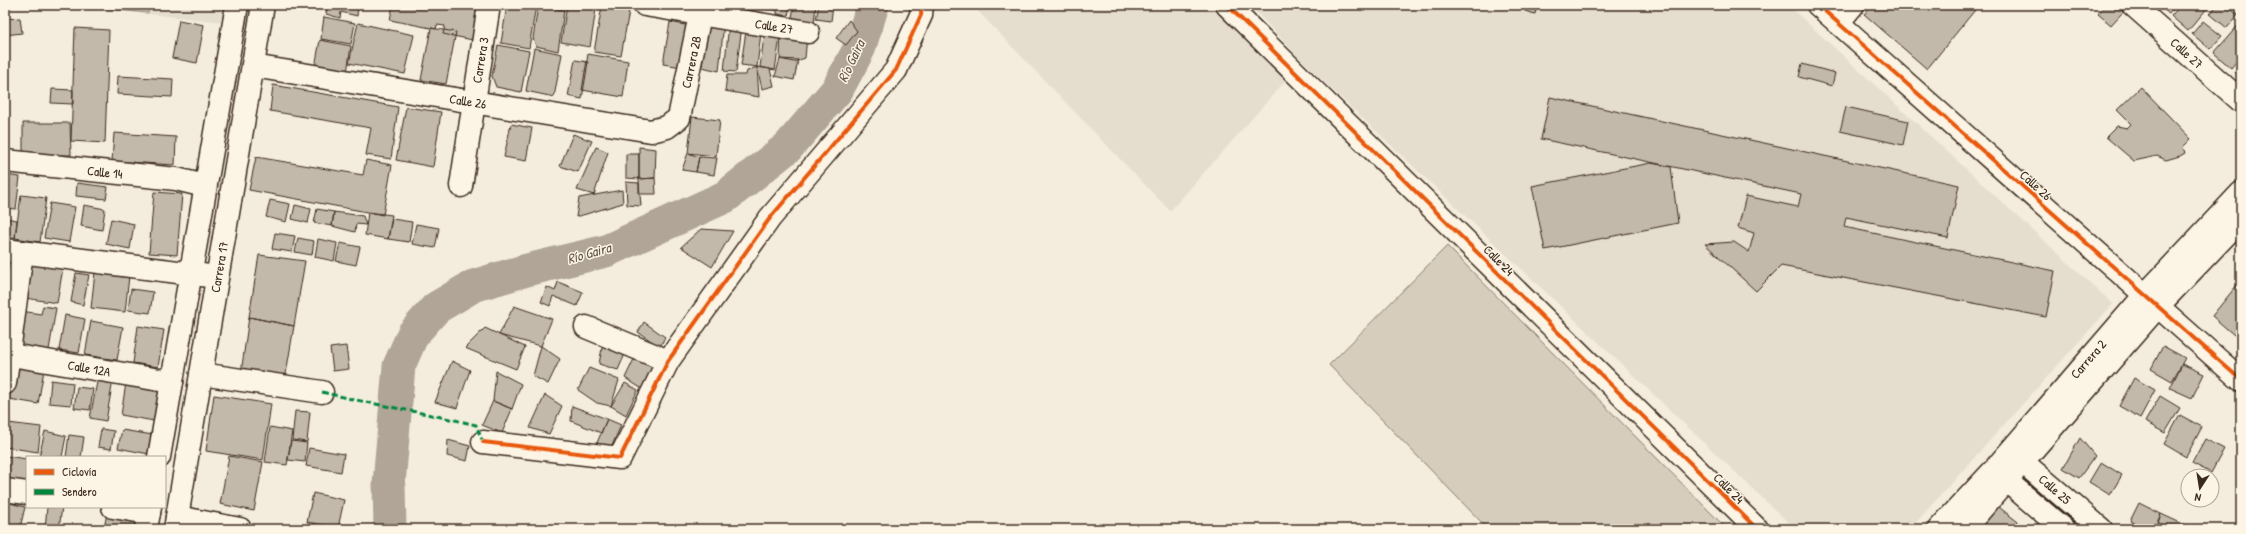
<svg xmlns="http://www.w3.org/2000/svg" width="2246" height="534" font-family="'Patrick Hand',sans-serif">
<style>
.built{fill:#e5ddce}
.green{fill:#d6cdbd;stroke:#887c6e}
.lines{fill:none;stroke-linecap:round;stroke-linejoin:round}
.river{stroke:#b0a596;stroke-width:33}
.building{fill:#c3b9aa;stroke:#3b2a1e}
.minor-casing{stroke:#3b2a1e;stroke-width:25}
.major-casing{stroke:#3b2a1e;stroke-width:25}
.minor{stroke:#fcf5e5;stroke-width:22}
.major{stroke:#fcf5e5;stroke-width:22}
.quiet{stroke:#00873e;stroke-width:3;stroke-dasharray:6 3;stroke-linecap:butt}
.cycleway-casing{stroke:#fcf5e5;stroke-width:6}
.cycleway{stroke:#e8590c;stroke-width:4}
.labels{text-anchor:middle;stroke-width:3;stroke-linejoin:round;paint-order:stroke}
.street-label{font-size:13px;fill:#3b2a1e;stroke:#fcf5e5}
.water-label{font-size:14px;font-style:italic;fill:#645548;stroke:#fcf5e5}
</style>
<rect width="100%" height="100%" fill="#f4eddd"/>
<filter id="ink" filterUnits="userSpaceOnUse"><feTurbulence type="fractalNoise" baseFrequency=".025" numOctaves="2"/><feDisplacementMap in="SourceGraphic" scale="8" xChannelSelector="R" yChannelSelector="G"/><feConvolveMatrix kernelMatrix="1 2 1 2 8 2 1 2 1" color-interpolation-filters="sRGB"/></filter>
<g filter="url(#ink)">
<path class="built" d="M67,5H226L223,22Z
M972,5H1211L1286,80L1170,211Z
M1250,5H1788L2113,304L1910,529H1795L1297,56Z"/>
<path class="green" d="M70,5H149L148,13Z
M1447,246L1727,529H1488L1329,365Z
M2031,476L2092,529H2075L2024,484Z"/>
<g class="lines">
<path class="river" d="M390,529L389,484L399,366L413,334L436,308L473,286L527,270L606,251L725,197L788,147L837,90L859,49L873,5"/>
</g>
<path class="building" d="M327,5H358L357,16L341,12L340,18L326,14Z
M393,5H481L473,40L443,34L445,26L437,25L436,29L390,20Z
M507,5H536L529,48L501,43Z
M567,5L596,9L590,47L561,42Z
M767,5H790L788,16L777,14V10L766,9Z
M794,5H816L814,22L792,18Z
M819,5H833L831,21L816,19Z
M1526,5H1537L1535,14L1525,11Z
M1874,5H1979L1927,69L1864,14Z
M2106,5H2116L2123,12L2111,25L2098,14Z
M2158,5H2177L2169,14Z
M2181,5H2210L2188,31L2171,16Z
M2217,5H2226L2238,15L2227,28L2210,14Z
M538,6L564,10L558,51L536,46L533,38Z
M602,6L629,11L621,56L594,52Z
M324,17L355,23L351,44L321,39Z
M20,18L22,33L5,35V19Z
M179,20L204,25L197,63L172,58Z
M708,20L724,22L719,71L702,67Z
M849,20L857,31L846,45L836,38Z
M2203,21L2222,36L2210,49L2192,34Z
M670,22L690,26L682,67L663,64Z
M2241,22V56L2231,68L2214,53Z
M358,23L414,35L405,74L349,63Z
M729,24L742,26L736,72L724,71Z
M75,28L109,30L105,143L71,141Z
M431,28L456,32L446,84L421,80Z
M765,29L781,30L775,70L760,67Z
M781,30L807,36L805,58L794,62L780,59Z
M746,31L761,32L757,67L741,65Z
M320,40L351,46L347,73L315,67Z
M498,45L529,51L521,92L496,87L492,76Z
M534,48L562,54L554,97L526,91Z
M588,54L628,61L623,97L582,90Z
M780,59L798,60L794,80L775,76Z
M575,60L588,62L582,99L568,96Z
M1802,64L1835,73L1832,86L1799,77Z
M2241,64V77L2235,72Z
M757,67L770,69L774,86L762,89Z
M757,67L759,97L725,91L727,75H746L747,71Z
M118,76L173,79L172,97L117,94Z
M273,85L398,107L391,159L366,155L371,128L270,111Z
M2141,87L2191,139L2183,147L2185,153L2180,156L2166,160L2157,156L2134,161L2106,137L2117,126L2127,128L2131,124L2117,110Z
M52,89L73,90V104L51,103Z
M1550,97L1959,185L1948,238L1846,217L1844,227L2055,271L2046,317L1781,266L1756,291L1705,244L1734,242L1749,252L1754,233L1738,228L1746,196L1798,207L1801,194L1541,139Z
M406,107L441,112L433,167L396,160Z
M1846,107L1908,121L1903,145L1840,131Z
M692,117L720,120L716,156L688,153Z
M23,123H70L71,155H23Z
M511,124L532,128L526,161L504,157Z
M114,133L176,137L175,165L112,161Z
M573,134L592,141L578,172L560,166Z
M596,147L608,152L594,195L577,190Z
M639,147L656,149L655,178L639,179Z
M688,153L699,157L696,172L682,170Z
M626,154H639V179L626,178Z
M256,157L363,175L366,160L392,165L383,215L249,190Z
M699,157L717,158L714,175L696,172Z
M1651,163L1671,167L1678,223L1545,250L1532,186Z
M5,175L20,177L16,209L5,208Z
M655,178L656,194H639V179Z
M626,182L639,183L641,206L627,205Z
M77,183L108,187L106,199L76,196Z
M622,190L623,203L576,217L579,198Z
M154,192L182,194L177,255L149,253Z
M21,195L46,198L40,242L15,238Z
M270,200L290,204L286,222L266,217Z
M50,203L75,207L69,242L44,238Z
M84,205L105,209L102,230L81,226Z
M295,205L311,209L308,223L292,219Z
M317,209L334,212L332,226L314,223Z
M334,212L363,216L366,225L356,224L355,232L332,226Z
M368,212L392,215L388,239L365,235Z
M5,218L17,220L15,238H5Z
M111,219L134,224L130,249L106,244Z
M392,219L412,222L409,242L388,239Z
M416,224L439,228L435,248L412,244Z
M701,229L733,231L712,267L681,247Z
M275,233L295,236L292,252L272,249Z
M298,238L314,241L312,255L295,252Z
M318,239L337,243L334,261L315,257Z
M340,243L360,247L356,265L336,261Z
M259,255L305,261L294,326L249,317Z
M30,263L63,268L57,303L25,298Z
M5,264L13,265L5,299Z
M95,272L129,276L125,312L91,308Z
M76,273L89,275L83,305L71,302Z
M2241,280V341L2212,316Z
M558,282L583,292L577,306L553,296L550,306L541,302L547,287L555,291Z
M131,289L153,292L150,313L128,310Z
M43,306L56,308L49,350L15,345L21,311L41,314Z
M514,306L552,319L541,346L499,335Z
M65,315L85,319L79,353L59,350Z
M249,317L294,326L285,380L241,373Z
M91,321L123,327L117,360L85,355Z
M644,322L665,337L660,347L638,332Z
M138,326L164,330L158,367L133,363Z
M485,328L525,347L516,369L465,348Z
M603,343L625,354L618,370L599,364Z
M346,346L349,369L333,371L330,348Z
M541,346L560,359L548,384L533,376Z
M2163,346L2185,358L2172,381L2151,369Z
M636,355L659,365L644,390L625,378Z
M452,361L470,370L457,408L435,402Z
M2182,364L2204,374L2192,398L2170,388Z
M15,365L44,370L38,404L9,399Z
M589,368L619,380L611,406L597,403L578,390Z
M496,371L521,384L512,409L493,401Z
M98,377L113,380L106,421L90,418Z
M2134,378L2155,390L2140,418L2119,406Z
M51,380L73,383L71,405L49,403Z
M126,383L160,389L154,421L121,415Z
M625,383L638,390L626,415L611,406Z
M77,387L93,389L90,410L74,408Z
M214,395L271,404L263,460L206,451Z
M545,395L562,406L549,434L530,428Z
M2160,396L2180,408L2165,433L2145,422Z
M493,401L512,409L502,433L482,425Z
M572,406L607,419L601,433L571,421Z
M295,411L310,412L307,442L292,440Z
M2180,415L2202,427L2186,457L2164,444Z
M607,419L621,425L608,455L594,450Z
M8,423L41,427L38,452L5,447Z
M270,427L292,431L287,465L265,462Z
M101,429L114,431L111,449L98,447Z
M122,430L153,435L149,454L118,448Z
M45,431L66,436L62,457H39Z
M69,435L84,437L81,457H66Z
M2080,438L2095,456L2079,478L2063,468Z
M2205,439L2224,449L2211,473L2192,463Z
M448,440L470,446L467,461L447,456Z
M291,441L307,443L305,462L288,460Z
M309,448L344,454L341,472L306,466Z
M6,456L27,459V485L5,482Z
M229,456L263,462L254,511L220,504Z
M2101,462L2122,475L2110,495L2089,482Z
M313,493L344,500L338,528L307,522Z
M6,502L25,507L20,528L5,524Z
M2139,503L2161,514L2154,529H2148L2130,521Z
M1995,504L2027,529H1974Z
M47,507H62L59,529H45Z
M107,513L138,519L136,529H104Z
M2161,514L2185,525L2183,529H2156Z
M2241,515V529H2234Z"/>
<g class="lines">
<defs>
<path id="minor" d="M645,5L808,32
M1227,5L1757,529
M1818,5L2241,380
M2133,5L2241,101
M1838,23L1853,5
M253,66L651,131L667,127L679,118L702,5
M5,161L176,179L205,186
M461,186L489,5
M5,250L217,277
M586,327L668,361
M5,354L172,382
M201,374L322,392
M5,383L22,252
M483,442L620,458L668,361L770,218L896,70L921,15L922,5
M2012,453L2101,529
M1995,471L2063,529
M5,490L27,493
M113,507L149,513
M177,517L240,529
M1939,529L1994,470L2145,295L2241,193
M1964,529L2158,306L2241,219"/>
<path id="major" d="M159,457L237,5
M146,529L150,507
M175,529L263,5"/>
</defs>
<use href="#minor" class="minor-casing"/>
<use href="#major" class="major-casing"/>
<use href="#minor" class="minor"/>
<use href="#major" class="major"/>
<path class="quiet" d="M322,392C373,405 424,412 476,425L483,442"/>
<defs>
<path id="cycleway" d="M1227,5L1757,529
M1818,5L2241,380
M483,442L620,458L668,361L770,218L896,70L921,15L922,5"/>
</defs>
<use href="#cycleway" class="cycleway-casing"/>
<use href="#cycleway" class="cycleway"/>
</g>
</g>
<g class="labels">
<g class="street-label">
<text transform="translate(774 26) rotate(9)" y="5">Calle 27</text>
<text transform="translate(2187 53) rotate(42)" y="5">Calle 27</text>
<text transform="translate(480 60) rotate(-81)" y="5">Carrera 3</text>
<text transform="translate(691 62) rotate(-78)" y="5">Carrera 2B</text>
<text transform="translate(468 101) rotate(9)" y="5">Calle 26</text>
<text transform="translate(105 172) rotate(6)" y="5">Calle 14</text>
<text transform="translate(2036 185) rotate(42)" y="5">Calle 26</text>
<text transform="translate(1499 260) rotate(45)" y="5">Calle 24</text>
<text transform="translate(219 267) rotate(-80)" y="5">Carrera 17</text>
<text transform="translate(2088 359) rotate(-49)" y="5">Carrera 2</text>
<text transform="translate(89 368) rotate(10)" y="5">Calle 12A</text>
<text transform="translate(1729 488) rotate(45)" y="5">Calle 24</text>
<text transform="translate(2055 489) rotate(41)" y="5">Calle 25</text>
</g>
<g class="water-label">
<text transform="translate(851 61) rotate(-65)" y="5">Río Gaira</text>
<text transform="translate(589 253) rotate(-16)" y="5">Río Gaira</text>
</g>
</g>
<rect width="2246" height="534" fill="none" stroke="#fcf5e5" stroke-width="20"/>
<rect x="10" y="10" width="2226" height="514" fill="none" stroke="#3b2a1e" stroke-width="1.5" filter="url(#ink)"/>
<rect x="26" y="456" width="140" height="52" fill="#fcf5e5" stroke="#afa495"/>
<rect x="34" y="469" width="20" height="6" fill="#e8590c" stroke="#afa495"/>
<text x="62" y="476" font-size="12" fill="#3b2a1e">Ciclovía</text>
<rect x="34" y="489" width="20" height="6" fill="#00873e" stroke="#afa495"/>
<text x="62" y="496" font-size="12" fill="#3b2a1e">Sendero</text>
<g transform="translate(2200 488) rotate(192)"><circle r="19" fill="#fcf5e5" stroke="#afa495"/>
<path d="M0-3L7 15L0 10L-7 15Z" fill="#3b2a1e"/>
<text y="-6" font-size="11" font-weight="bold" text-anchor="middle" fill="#3b2a1e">N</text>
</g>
</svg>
